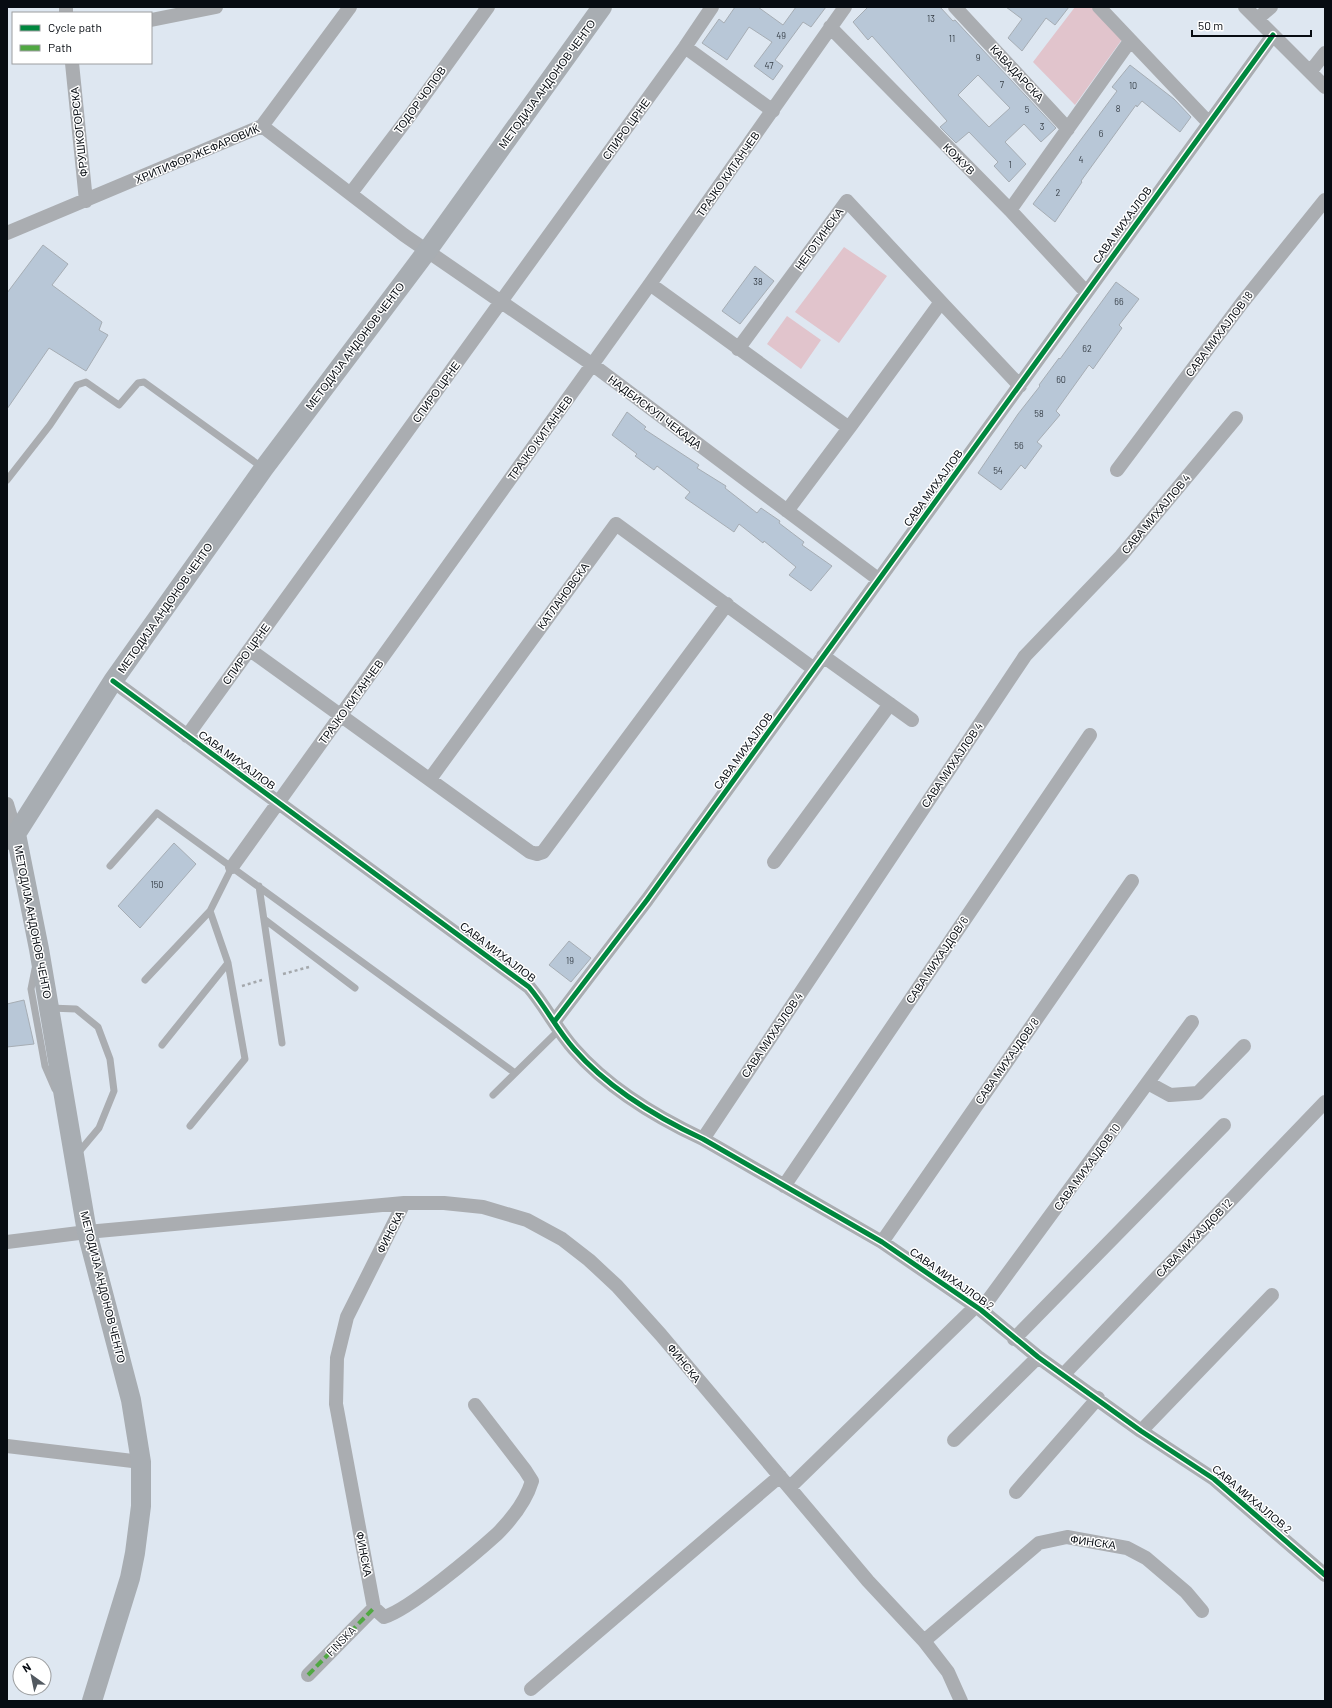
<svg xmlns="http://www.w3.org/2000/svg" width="1332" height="1708" font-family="Barlow,sans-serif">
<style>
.green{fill:#e1c4cc}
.building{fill:#b8c7d7;stroke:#a6adb4;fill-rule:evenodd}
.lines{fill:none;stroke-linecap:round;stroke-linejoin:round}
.path{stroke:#a4a8ac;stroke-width:2.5;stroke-dasharray:3 3;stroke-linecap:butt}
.service{stroke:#aaadb1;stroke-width:7}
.minor{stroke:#aaadb1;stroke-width:14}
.secondary{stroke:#a8adb2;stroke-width:20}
.quiet{stroke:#50a842;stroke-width:4;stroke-dasharray:8 4;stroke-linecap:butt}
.cycleway-casing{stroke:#fff;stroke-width:8}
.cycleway{stroke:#00873e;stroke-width:5}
.labels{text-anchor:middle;stroke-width:3;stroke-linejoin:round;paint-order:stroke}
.number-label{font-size:9px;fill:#333b43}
.street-label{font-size:11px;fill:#070c12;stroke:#fff}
</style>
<rect width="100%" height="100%" fill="#dee7f1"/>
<path class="green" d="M1075,7H1093L1123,38L1075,105L1033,62Z
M844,247L887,276L839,343L795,312Z
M787,316L821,340L801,369L767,344Z"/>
<path class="building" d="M735,7H758L783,25L796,7H826L811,27L803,22L775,60L783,66L773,80L754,66L772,42L749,27L727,60L702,43L719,19L724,23Z
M868,7H940L953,21L955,20L966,32L1056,128L1041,142L1024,124L1005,142L1026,164L1009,182L994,166L998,162L969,132L956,143L940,127L947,121L872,36L868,40L853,22ZM978,75L1010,108L989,127L958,95Z
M1006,7H1069L1055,25L1046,18L1022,51L1008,38L1022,19Z
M1130,65L1174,99L1191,117L1180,132L1142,101L1137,107L1136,105L1081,181L1082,182L1055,222L1033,204L1117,91L1112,87Z
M43,245L68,264L52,285L102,322L99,330L108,335L86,371L49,348L7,409V293Z
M755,266L774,281L740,324L722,311Z
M1116,282L1139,299L1119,325L1122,328L1093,369L1089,365L1056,411L1060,415L1037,442L1042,446L1025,469L1021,465L1001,490L978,473L1018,414L1040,386L1039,385L1059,358L1060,359Z
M627,412L646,427L644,429L699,465L697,468L726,486L725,488L757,513L761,508L780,521L779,523L804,542L802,545L832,566L811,591L789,575L796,567L764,541L763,543L739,524L734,532L685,498L690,492L657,466L654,470L635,456L637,454L612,435Z
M174,843L196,864L140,928L118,906Z
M569,941L591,958L571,982L549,965Z
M24,1000L34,1044L7,1047V1004Z"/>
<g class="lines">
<path class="path" d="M283,974L309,967
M242,986L262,980"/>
<path class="service" d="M7,480L50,425L77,385L86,382L119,405L138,383L144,382L263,468
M110,866L157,813L515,1073
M259,886L282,1043
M264,919L355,988
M35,969L31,989L45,1066L55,1089
M145,980L210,911L232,867
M50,1008L76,1009L98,1027L110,1059L114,1091L99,1128L78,1153
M162,1045L228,963L210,911
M493,1095L559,1030
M190,1126L245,1059L228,963"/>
<path class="minor" d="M66,7V13
M955,7L1068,129
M1099,7L1208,122
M1245,7L1325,87
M1257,19L1271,7
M151,20L216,7
M830,27L1010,210L1086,292
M685,47L773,111
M72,63L86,201
M1310,72L1325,53
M262,126L404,235L593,365L878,579
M262,126L350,7
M351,193L411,114L488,7
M1010,210L1130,41
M7,233L262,126
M650,284L849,428L941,302L1020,386
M738,349L847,201L941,302
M1117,470L1242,303L1325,200
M787,511L849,428
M250,650L530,852L537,854L543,852L727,604
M823,656L912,720
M113,681L529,987C546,1007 557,1030 574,1049C608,1088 656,1117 703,1139L882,1242L981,1310L1038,1357L1141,1431L1214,1479L1325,1575
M187,736L685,47L712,7
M430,779L616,524L814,669
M7,804L16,834L7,843
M774,862L890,704
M232,867L650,284L845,7
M554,1022L647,900L1273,35
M1148,1083L1170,1095L1198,1093L1244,1046
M703,1139L1025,656L1121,556L1236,418
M784,1186L1090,735
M404,1203L347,1317L337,1358L336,1404L374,1608L384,1617C409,1610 476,1553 497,1534C512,1519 526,1501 532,1481L525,1470L475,1405
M7,1242L87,1232L404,1203H444L483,1207L527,1220L562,1239L589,1260L617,1286L661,1335L868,1581L924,1641L948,1672L961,1701
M882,1242L1132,881
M981,1310L1192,1022
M1014,1339L1224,1125
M1064,1374L1325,1102
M1141,1431L1272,1295
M954,1440L1038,1357
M7,1446L141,1462
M790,1487L974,1308
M1016,1492L1098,1398
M924,1641L1039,1543L1067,1537L1127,1548L1146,1558L1186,1592L1202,1611
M308,1675L374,1608
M531,1689L780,1476"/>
<path class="secondary" d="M92,1701L130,1578L135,1553L141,1506V1462L131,1400L87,1232L39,949L16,834L113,681L264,468L427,251L602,7"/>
<path class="quiet" d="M308,1675L374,1608"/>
<defs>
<path id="cycleway" d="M113,681L529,987C546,1007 557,1030 574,1049C608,1088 656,1117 703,1139L882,1242L981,1310L1038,1357L1141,1431L1214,1479L1325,1575
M554,1022L647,900L1273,35"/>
</defs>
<use href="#cycleway" class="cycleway-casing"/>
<use href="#cycleway" class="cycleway"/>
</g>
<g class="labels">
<g class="number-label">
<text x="931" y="22">13</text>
<text x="781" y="39">49</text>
<text x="952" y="42">11</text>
<text x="978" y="61">9</text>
<text x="769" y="69">47</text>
<text x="1002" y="88">7</text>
<text x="1133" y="89">10</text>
<text x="1118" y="112">8</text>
<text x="1027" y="113">5</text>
<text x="1042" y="130">3</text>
<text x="1101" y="137">6</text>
<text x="1081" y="163">4</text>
<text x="1010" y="168">1</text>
<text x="1058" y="196">2</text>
<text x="758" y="285">38</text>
<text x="1119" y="305">66</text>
<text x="1087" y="352">62</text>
<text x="1061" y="383">60</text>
<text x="1039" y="417">58</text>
<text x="1019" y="449">56</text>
<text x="998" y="474">54</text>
<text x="157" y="888">150</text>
<text x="570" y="964">19</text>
</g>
<g class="street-label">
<text transform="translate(1017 73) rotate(47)" y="4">КАВАДАРСКА</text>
<text transform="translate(547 84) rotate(-54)" y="4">МЕТОДИЈА АНДОНОВ ЧЕНТО</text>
<text transform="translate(420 100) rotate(-54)" y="4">ТОДОР ЧОПОВ</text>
<text transform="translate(626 129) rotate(-54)" y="4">СПИРО ЦРНЕ</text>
<text transform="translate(79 132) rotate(-96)" y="4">ФРУШКОГОРСКА</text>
<text transform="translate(197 154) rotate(-23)" y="4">ХРИТИФОР ЖЕФАРОВИЌ</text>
<text transform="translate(959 159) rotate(45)" y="4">КОЖУВ</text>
<text transform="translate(728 174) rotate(-55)" y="4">ТРАЈКО КИТАНЧЕВ</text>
<text transform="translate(1122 225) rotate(-54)" y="4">САВА МИХАЈЛОВ</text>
<text transform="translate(819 239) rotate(-54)" y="4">НЕГОТИНСКА</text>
<text transform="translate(1219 334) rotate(-53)" y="4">САВА МИХАЈЛОВ 18</text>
<text transform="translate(355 346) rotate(-53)" y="4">МЕТОДИЈА АНДОНОВ ЧЕНТО</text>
<text transform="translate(436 392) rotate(-54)" y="4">СПИРО ЦРНЕ</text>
<text transform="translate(655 412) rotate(37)" y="4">НАДБИСКУП ЧЕКАДА</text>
<text transform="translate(540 438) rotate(-54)" y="4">ТРАЈКО КИТАНЧЕВ</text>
<text transform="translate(933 488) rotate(-54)" y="4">САВА МИХАЈЛОВ</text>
<text transform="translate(1156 514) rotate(-50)" y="4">САВА МИХАЈЛОВ 4</text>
<text transform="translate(563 596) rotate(-54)" y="4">КАТЛАНОВСКА</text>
<text transform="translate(165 608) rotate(-55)" y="4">МЕТОДИЈА АНДОНОВ ЧЕНТО</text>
<text transform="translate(246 654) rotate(-54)" y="4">СПИРО ЦРНЕ</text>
<text transform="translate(351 702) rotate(-54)" y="4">ТРАЈКО КИТАНЧЕВ</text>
<text transform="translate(743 751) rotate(-54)" y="4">САВА МИХАЈЛОВ</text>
<text transform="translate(237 760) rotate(36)" y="4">САВА МИХАЈЛОВ</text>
<text transform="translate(952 765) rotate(-56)" y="4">САВА МИХАЈЛОВ 4</text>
<text transform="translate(33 922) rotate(79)" y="4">МЕТОДИЈА АНДОНОВ ЧЕНТО</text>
<text transform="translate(498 952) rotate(37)" y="4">САВА МИХАЈЛОВ</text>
<text transform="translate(937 960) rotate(-56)" y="4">САВА МИХАЈДОВ/6</text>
<text transform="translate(772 1035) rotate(-56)" y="4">САВА МИХАЈЛОВ 4</text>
<text transform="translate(1007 1061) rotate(-55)" y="4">САВА МИХАЈДОВ/8</text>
<text transform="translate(1087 1167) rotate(-54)" y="4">САВА МИХАЈДОВ 10</text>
<text transform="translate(390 1232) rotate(-63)" y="4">ФИНСКА</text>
<text transform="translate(1194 1238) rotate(-46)" y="4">САВА МИХАЈДОВ 12</text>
<text transform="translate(952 1279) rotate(35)" y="4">САВА МИХАЈЛОВ 2</text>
<text transform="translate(103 1287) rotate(76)" y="4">МЕТОДИЈА АНДОНОВ ЧЕНТО</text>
<text transform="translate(684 1363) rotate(51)" y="4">ФИНСКА</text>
<text transform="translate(1252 1499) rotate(40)" y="4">САВА МИХАЈЛОВ 2</text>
<text transform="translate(1093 1542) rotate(8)" y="4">ФИНСКА</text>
<text transform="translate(364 1554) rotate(79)" y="4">ФИНСКА</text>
<text transform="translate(341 1641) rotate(-46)" y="4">FINSKA</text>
</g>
</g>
<rect width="1332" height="1708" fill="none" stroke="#070c12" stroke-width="16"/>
<rect x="12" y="12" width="140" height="52" fill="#ffffff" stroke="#9c9ea0"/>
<rect x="20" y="25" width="20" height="6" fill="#00873e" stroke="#9c9ea0"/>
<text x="48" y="32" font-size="12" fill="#070c12">Cycle path</text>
<rect x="20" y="45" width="20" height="6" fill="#50a842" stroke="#9c9ea0"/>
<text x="48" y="52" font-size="12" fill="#070c12">Path</text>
<g transform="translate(32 1676) rotate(327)"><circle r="19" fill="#ffffff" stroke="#9c9ea0"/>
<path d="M0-3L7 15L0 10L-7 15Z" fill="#525960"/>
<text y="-6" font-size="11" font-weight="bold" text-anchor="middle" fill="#070c12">N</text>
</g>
<path d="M1192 30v6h119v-6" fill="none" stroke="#070c12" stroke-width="2"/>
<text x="1198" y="30" font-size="12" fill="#070c12" stroke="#ffffff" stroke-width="3" paint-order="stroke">50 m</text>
</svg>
